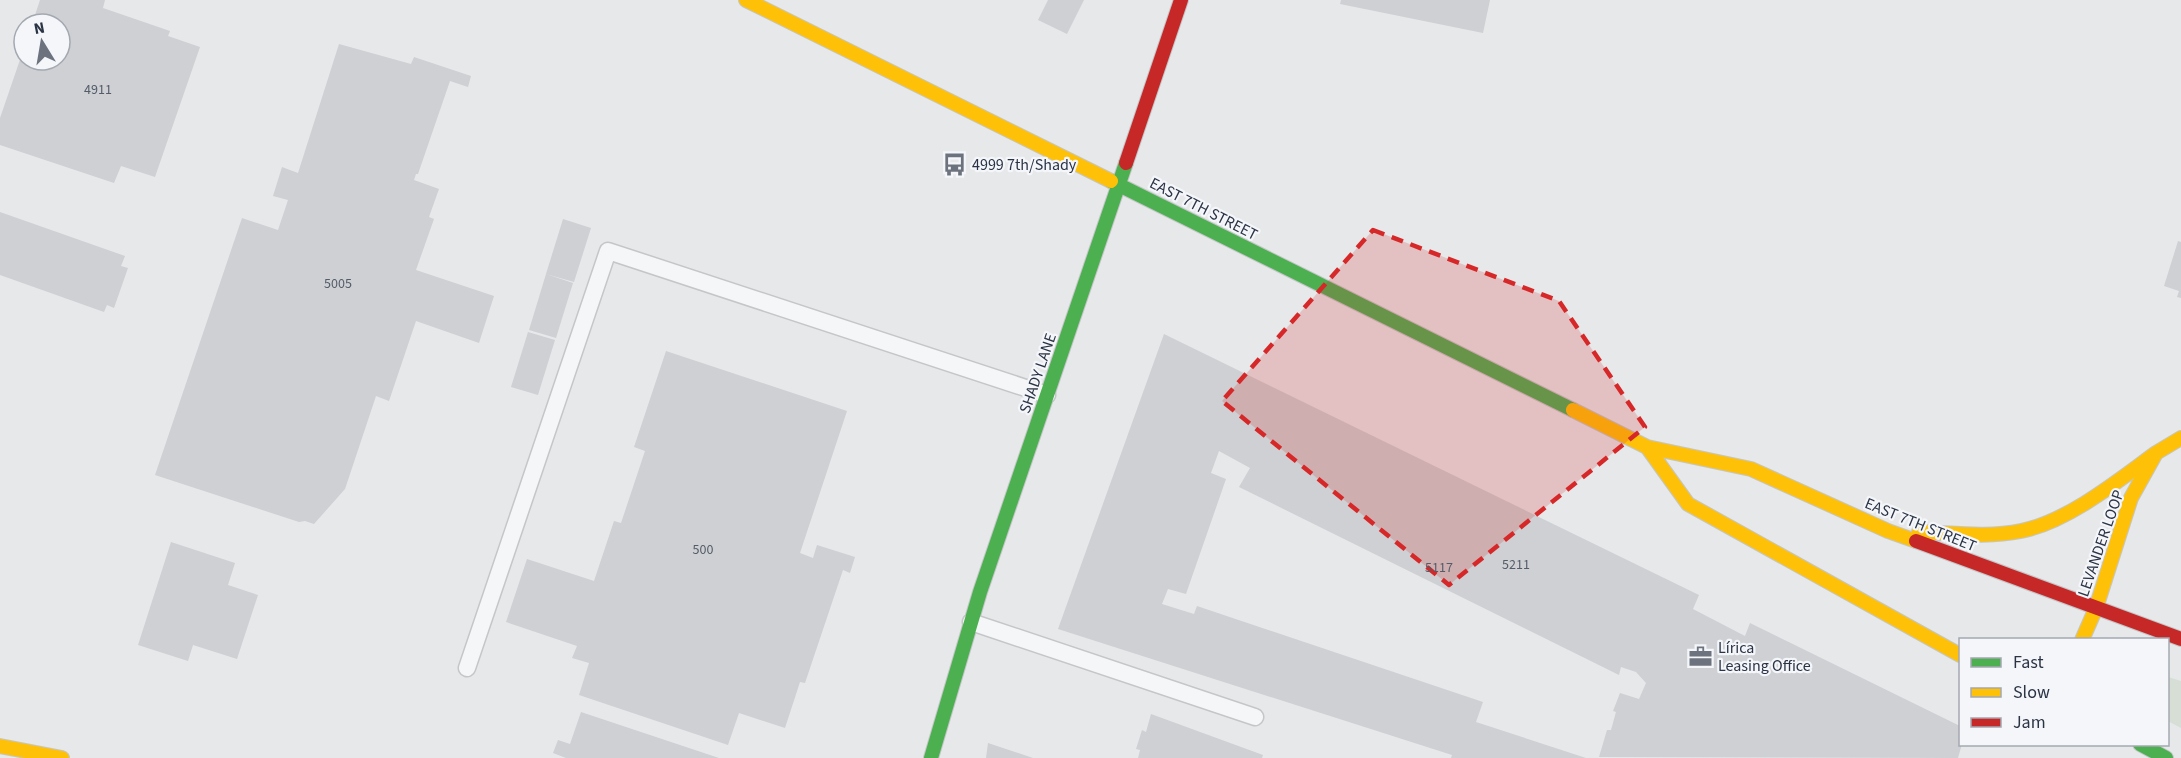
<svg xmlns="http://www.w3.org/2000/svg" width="2181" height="758" font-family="'Source Sans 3',sans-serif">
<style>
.green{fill:#d6ded6}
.building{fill:#ced0d3}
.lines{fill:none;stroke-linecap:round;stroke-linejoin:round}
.lane-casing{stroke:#c4c6c8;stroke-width:19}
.fast-casing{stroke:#c4c6c8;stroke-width:16}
.slow-casing{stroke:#c4c6c8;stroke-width:16}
.jam-casing{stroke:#c4c6c8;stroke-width:16}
.lane{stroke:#f5f6f7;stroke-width:16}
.fast{stroke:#4caf50;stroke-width:14}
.slow{stroke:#ffc107;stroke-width:14}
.jam{stroke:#c62828;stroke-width:14}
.marked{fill:#d62828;fill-opacity:0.2;stroke:#d62828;stroke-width:4.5;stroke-dasharray:12 8;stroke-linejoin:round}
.labels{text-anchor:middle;stroke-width:4.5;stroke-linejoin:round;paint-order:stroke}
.number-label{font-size:14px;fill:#545c69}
.poi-label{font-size:16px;fill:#2b3445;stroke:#f4f6f9;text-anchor:start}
.street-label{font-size:16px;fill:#2b3445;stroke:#f4f6f9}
</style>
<rect width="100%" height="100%" fill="#e6e8ea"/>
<path class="green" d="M2168,677L2181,681V728L2168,721Z"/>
<path class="building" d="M40,0H105L103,8L170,31L168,36L200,47L155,177L121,166L114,183L0,145V118L24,48V60H60V24H32Z
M1048,0H1084L1067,34L1038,20Z
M1341,0H1490L1483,33L1340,4Z
M339,44L411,64L414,57L471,76L468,87L450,81L418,174H416L414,180L439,189L429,217L434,219L416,270L494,296L479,343L416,321L389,401L376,396L345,489L314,524L305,521L299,522L155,475L242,218L278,230L288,200L273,196L282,167L298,173Z
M0,212L125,256L121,266L128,268L114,308L107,305L104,312L0,275Z
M563,219L591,228L574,282L546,274Z
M2178,241L2181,242V298L2177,297L2179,291L2164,286Z
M546,274L573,283L556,338L529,330Z
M528,332L555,340L538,395L511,387Z
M1164,334L1699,595L1693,609L1745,636L1750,623L1960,726L1962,744L1958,758L1599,757L1607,730H1611L1616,712L1613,711L1620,693L1639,699L1646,683L1636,672L1621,667L1619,675L1239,487L1250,468L1219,451L1211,473L1226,479L1186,594L1168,589L1162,604L1194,614L1197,606L1483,702L1476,722L1586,758H1451L1452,755L1058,629Z
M666,351L847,411L800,553L813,558L817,545L855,557L850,573L843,570L805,683L800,682L785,728L739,713L728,745L579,695L589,663L572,658L577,646L506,622L527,559L594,581L614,521L621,523L645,451L634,447Z
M171,542L235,563L228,585L258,595L237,659L193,645L188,661L138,645Z
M581,712L719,758H566L553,753L558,740L570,744Z
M1151,714L1263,755L1262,758H1138L1140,750L1136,749L1142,730L1146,732Z
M988,743L1033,758H986Z"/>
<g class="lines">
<defs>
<path id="lane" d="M971,622L1255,717
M467,668L608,251L1047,395"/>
<path id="fast" d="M1111,181L1573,410
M2140,744L2166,758
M931,758L980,592L1126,163"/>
<path id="slow" d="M746,0L1111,181
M1573,410L1647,447L1751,469L1888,531L1916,541
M1647,447L1688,504L1960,655
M1919,532C1953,533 1987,538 2021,531C2067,522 2118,481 2156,453
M2082,640L2096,608L2131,498L2156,453L2181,438
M0,746L62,758"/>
<path id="jam" d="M1126,163L1181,0
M1916,541L2181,639"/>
</defs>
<use href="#lane" class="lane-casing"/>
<use href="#fast" class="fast-casing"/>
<use href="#slow" class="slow-casing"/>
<use href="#jam" class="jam-casing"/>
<use href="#lane" class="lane"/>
<use href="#fast" class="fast"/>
<use href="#slow" class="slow"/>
<use href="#jam" class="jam"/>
</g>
<path class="marked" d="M1373,230L1559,301L1645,427L1449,585L1222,401Z"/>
<defs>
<symbol id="bus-bare" viewBox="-9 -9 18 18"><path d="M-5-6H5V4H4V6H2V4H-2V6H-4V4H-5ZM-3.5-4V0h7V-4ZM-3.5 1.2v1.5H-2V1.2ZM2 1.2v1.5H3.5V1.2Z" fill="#6c737f" stroke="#f4f6f9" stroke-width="2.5" paint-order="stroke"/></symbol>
<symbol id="office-bare" viewBox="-9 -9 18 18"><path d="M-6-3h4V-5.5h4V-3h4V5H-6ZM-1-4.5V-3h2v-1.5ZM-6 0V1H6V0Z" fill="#6c737f" stroke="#f4f6f9" stroke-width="2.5" paint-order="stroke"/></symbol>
</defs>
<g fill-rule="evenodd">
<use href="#bus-bare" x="938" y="148" width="33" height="33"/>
<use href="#office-bare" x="1684" y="640" width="33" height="33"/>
</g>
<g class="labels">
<g class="number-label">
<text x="98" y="94">4911</text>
<text x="338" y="288">5005</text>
<text x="703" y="554">500</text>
<text x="1516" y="569">5211</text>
<text x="1439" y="572">5117</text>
</g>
<g class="poi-label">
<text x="972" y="170">4999 7th/Shady</text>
<text x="1718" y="653">Lírica<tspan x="1718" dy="18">Leasing Office</tspan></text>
</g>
<g class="street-label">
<text transform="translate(1204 208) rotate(27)" y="6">EAST 7TH STREET</text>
<text transform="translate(1037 373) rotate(-71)" y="6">SHADY LANE</text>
<text transform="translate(1921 524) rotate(22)" y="6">EAST 7TH STREET</text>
<text transform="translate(2100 543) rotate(-71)" y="6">LEVANDER LOOP</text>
</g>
</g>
<rect x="1959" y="638" width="210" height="108" fill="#f4f6f9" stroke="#a4a8b1" stroke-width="1.5"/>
<rect x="1971" y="658" width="30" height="9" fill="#4caf50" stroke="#a4a8b1" stroke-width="1.5"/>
<text x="2013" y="668" font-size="18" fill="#2b3445">Fast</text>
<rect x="1971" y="688" width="30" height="9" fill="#ffc107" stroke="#a4a8b1" stroke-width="1.5"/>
<text x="2013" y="698" font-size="18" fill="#2b3445">Slow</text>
<rect x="1971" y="718" width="30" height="9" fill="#c62828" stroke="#a4a8b1" stroke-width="1.5"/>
<text x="2013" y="728" font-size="18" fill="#2b3445">Jam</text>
<g transform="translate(42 42) rotate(349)"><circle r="28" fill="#f4f6f9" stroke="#a4a8b1" stroke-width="1.5"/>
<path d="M0-4.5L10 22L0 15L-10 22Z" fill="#6c737f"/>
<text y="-9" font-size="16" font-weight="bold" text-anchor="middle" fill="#2b3445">N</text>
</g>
</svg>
